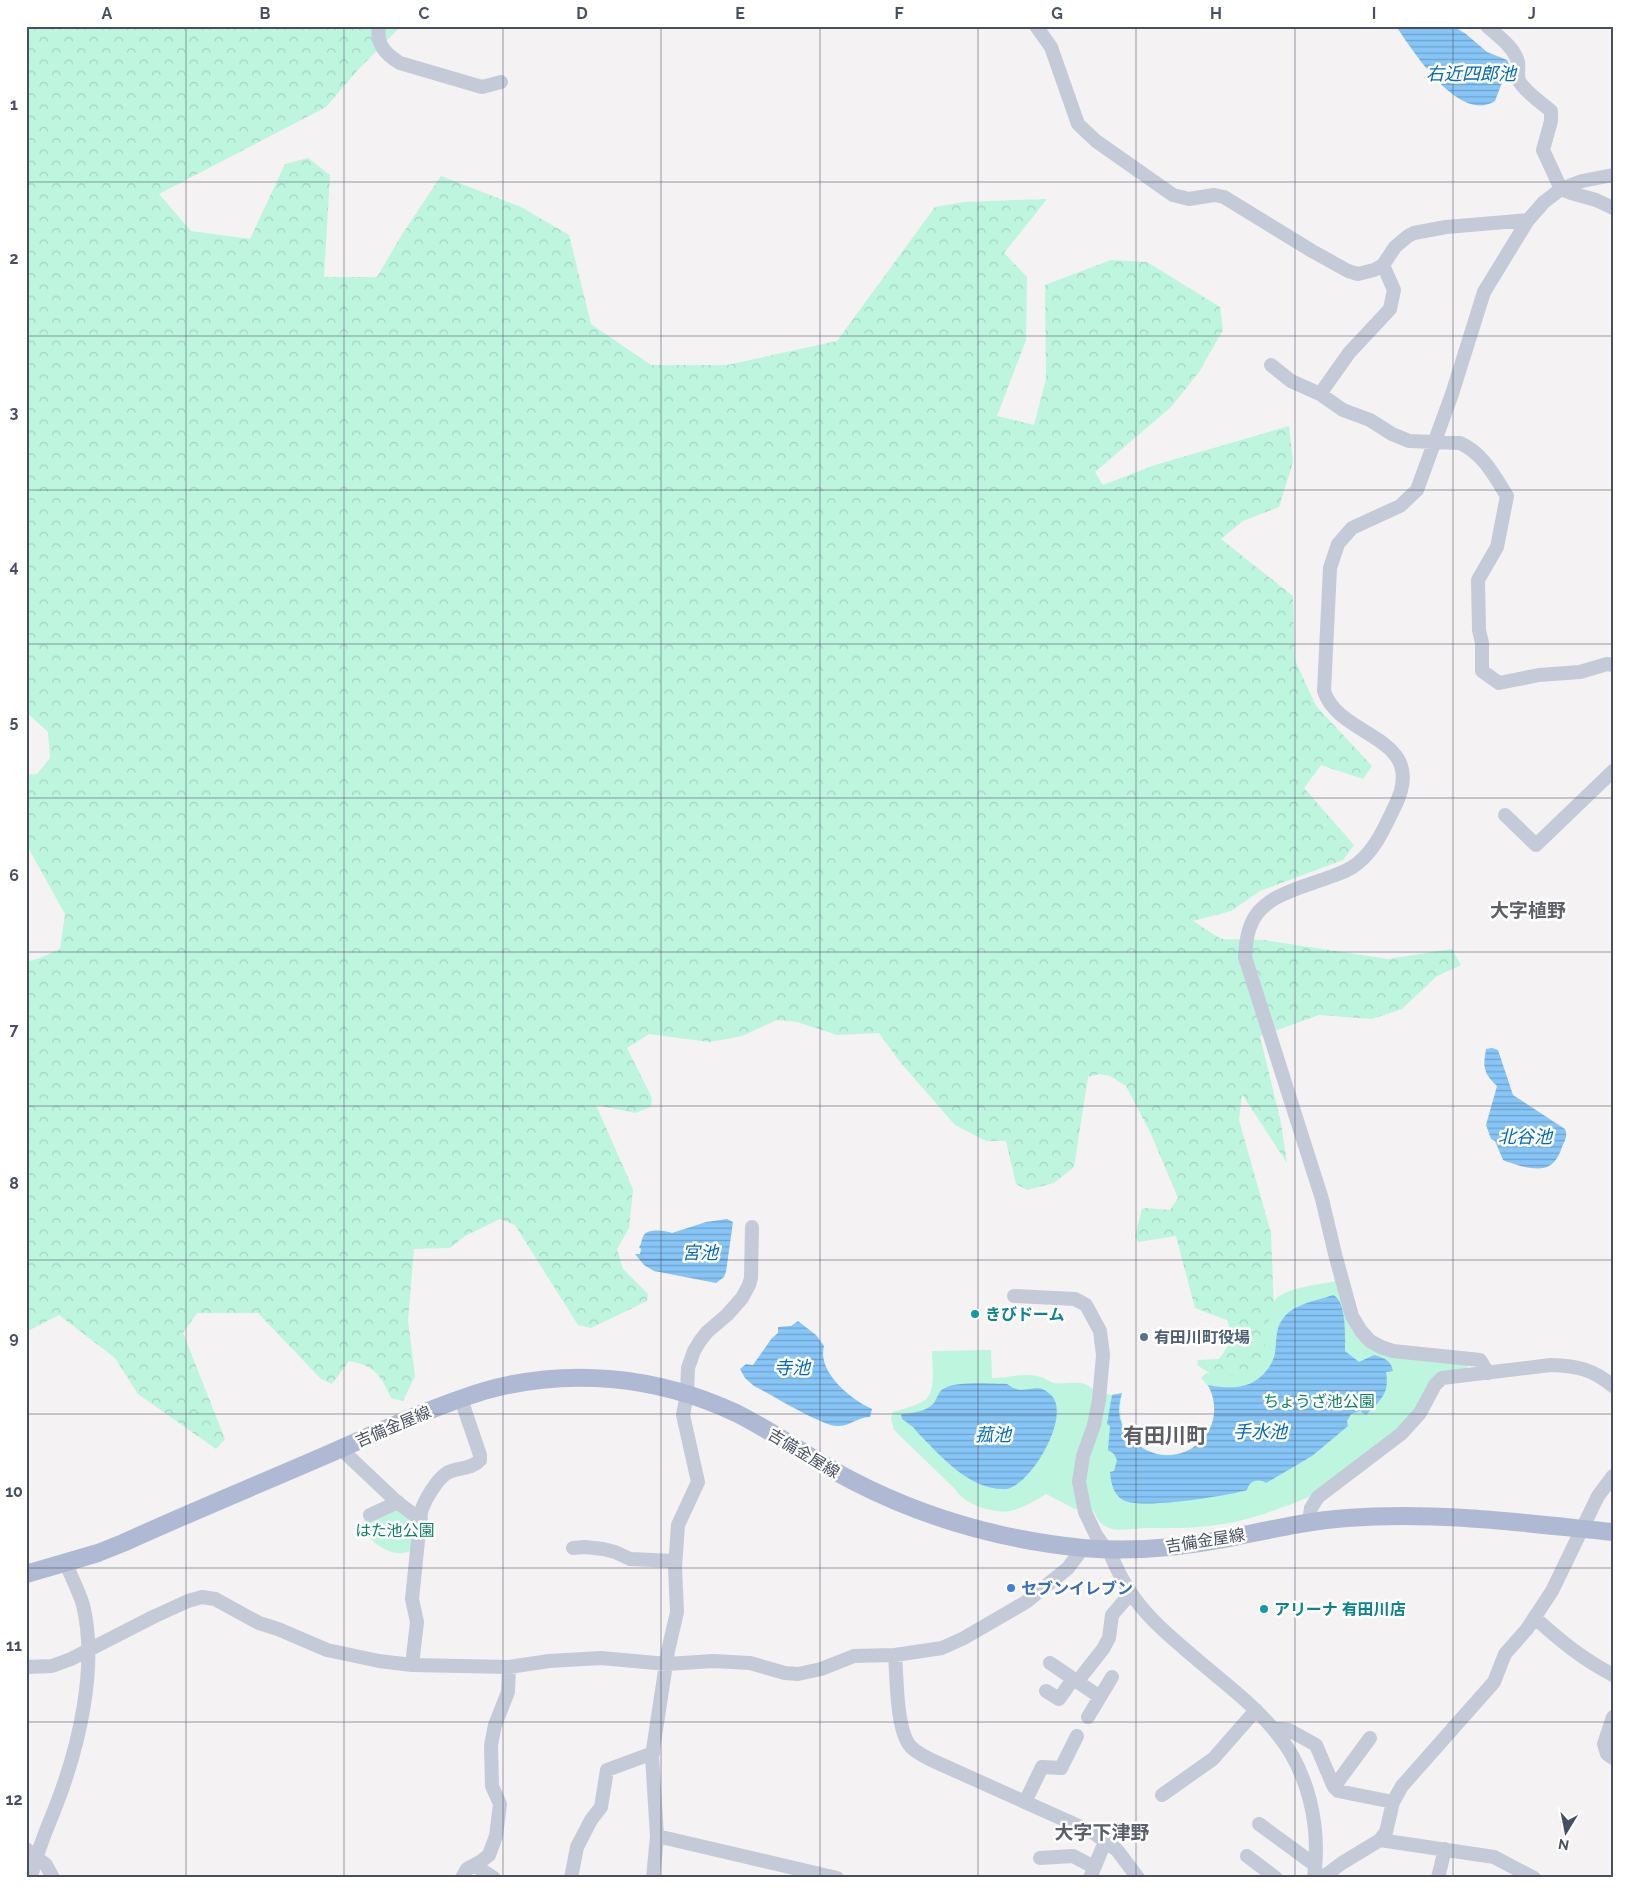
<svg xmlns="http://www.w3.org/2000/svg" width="1639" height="1904" font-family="Raleway,'Noto Sans JP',sans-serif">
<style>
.forest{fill:url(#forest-crowns)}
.park{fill:#bdf5df}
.water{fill:url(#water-rules)}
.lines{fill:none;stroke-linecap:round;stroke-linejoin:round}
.minor{stroke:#c4cad7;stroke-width:14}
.major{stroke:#afb9d3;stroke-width:18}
.grid{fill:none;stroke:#474f62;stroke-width:1;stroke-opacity:0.55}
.culture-dot{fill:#0f9aa8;stroke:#fff;stroke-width:2}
.service-dot{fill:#5c6f8a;stroke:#fff;stroke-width:2}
.shop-dot{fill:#3f7fe0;stroke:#fff;stroke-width:2}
.labels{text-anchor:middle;stroke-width:5;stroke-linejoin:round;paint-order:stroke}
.culture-label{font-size:16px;font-weight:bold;fill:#0d838f;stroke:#fff;text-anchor:start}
.service-label{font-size:16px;font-weight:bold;fill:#4e5e75;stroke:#fff;text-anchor:start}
.park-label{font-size:16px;fill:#0d8162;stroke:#fff}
.street-label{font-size:16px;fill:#474f62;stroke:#fff}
.shop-label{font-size:16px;font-weight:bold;fill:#366cbe;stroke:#fff;text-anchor:start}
.water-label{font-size:18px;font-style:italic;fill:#0069bc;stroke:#fff}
.quarter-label{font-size:19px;font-weight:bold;fill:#5d5f68;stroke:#fff}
.district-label{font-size:21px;font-weight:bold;fill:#5d5f68;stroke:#fff}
.neatline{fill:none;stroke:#474f62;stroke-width:2}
.grid-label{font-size:16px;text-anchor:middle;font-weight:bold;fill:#474f62}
</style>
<defs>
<pattern id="forest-crowns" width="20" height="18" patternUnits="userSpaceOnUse" patternTransform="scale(1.25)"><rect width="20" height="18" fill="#bdf5df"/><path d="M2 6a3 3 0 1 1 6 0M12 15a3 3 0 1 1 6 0" fill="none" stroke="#a4d4c2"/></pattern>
<pattern id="water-rules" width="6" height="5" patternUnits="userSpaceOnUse" patternTransform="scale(1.25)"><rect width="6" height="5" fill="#86c5f6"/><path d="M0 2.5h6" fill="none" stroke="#6fa2cb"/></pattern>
</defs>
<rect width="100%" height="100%" fill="#f4f2f2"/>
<path class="forest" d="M26,26H401L356,72L326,107L159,194L191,231L250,239L285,164L308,158L330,175L324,277H377L401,236L441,176L521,207L569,235L591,324L651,365H727L837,341L935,207L964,202L1047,199L1004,253L1027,277L1026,340L997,416L1034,425L1046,379L1045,285L1111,260L1147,262L1220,307L1223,330L1199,372L1171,407L1095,472L1103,485L1155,465L1289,426L1293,462L1279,507L1243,521L1221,539L1293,596L1295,660L1316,706L1372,766L1363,779L1321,765L1304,788L1354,845L1343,860L1260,891L1231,911L1193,921L1221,939L1264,940L1388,959L1452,949L1461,965L1437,976L1402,1009L1372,1019L1319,1015L1260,1036L1281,1123L1287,1163L1242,1094L1239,1120L1271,1233L1274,1312L1266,1354L1255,1370L1245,1377L1214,1376L1197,1365L1198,1360L1219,1359C1230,1345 1234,1337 1227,1320L1195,1308L1176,1236L1138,1242L1135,1236L1142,1209L1146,1208L1170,1210L1178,1198L1151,1134L1126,1086L1110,1076L1099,1074L1088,1077L1074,1167L1054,1183L1027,1190L1016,1184L1006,1141H986L955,1125L900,1062L879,1033L837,1035L797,1022L777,1020L742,1036L710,1042L649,1034L627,1048L652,1098L651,1107L635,1113L596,1105L633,1189L629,1228L617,1249L623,1269L648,1294L647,1301L591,1328L578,1325L515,1225L500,1219L465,1236L450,1248L414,1249L408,1320L415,1376L403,1401L391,1398C380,1374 375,1366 349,1361L332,1384L321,1379L258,1313H197L183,1333L225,1439L216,1449L138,1394L115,1358L59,1315L26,1332V962L40,958L60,949L65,914L26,844V775L37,774L50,758L48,732L26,712Z"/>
<path class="park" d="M1336,1281L1364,1344L1468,1364V1370L1446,1372C1433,1389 1421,1408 1406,1423C1393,1437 1375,1447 1360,1458C1346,1469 1333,1481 1318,1491C1306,1499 1293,1504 1280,1508C1233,1526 1199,1529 1149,1528C1127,1528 1103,1538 1094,1511L1075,1509L1046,1494C1035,1501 1023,1508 1010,1511C994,1514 963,1504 955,1489L894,1430L891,1418L893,1412C903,1409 915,1406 924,1401C937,1392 932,1365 932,1351L991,1350L992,1378C1008,1378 1028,1371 1044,1378C1046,1379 1048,1381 1051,1382C1066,1387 1083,1376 1095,1392L1112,1395L1122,1393C1105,1467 1211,1476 1215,1412C1215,1398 1211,1388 1201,1378L1206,1373C1217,1374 1234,1378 1245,1373C1265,1365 1267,1338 1269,1319C1270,1311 1270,1304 1277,1298C1289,1287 1319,1285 1336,1281Z
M392,1501L414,1520L412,1550C395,1560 375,1545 364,1532L363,1525L366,1513Z"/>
<path class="water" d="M1396,26H1453L1466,34L1487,52L1507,60L1509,64L1495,101C1459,124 1413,51 1396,26Z
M1492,1048L1498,1050L1513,1095L1565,1129C1568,1136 1565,1140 1562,1147C1560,1153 1557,1160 1552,1164C1541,1174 1515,1165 1503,1160L1495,1141L1491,1139L1486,1125L1497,1086C1483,1073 1483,1067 1486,1049Z
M727,1219L733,1222L726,1272L724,1277L716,1283L654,1271L644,1265L635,1254H640L641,1249L639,1247C642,1244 641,1239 644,1235C649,1228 666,1231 672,1233L706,1222Z
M1333,1295C1347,1301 1345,1338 1345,1351L1359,1362L1374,1355C1384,1358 1391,1360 1393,1371L1386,1372C1390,1394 1380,1400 1366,1415L1360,1411L1351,1414L1347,1421L1348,1426L1312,1456L1266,1483C1258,1478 1249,1481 1247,1490C1227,1496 1139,1510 1123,1500C1113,1494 1111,1483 1110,1472L1114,1471L1117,1460L1114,1454L1108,1450L1110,1426L1107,1424L1112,1395L1122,1393C1120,1399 1119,1405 1119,1412C1121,1439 1151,1461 1178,1454C1210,1446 1223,1413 1208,1385C1230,1389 1252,1390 1267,1370C1271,1365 1274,1359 1275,1353C1277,1342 1275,1329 1282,1320C1292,1304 1316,1301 1333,1295Z
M798,1321L816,1335L824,1346C817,1372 850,1399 872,1409L870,1417C859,1416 849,1427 837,1426C822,1426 770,1394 754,1386L745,1378L740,1369L746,1364L753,1365L772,1338L778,1333V1327L791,1326Z
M1007,1384C1026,1399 1035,1378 1052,1396C1071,1418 1029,1488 1005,1489C969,1490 941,1456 917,1432L913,1427L902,1419L901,1414C912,1413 926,1412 934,1403C938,1397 938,1391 945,1388C958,1381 991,1384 1007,1384Z"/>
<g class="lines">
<path class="minor" d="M379,26C376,44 385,54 400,63L482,87L501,82
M1036,26L1051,47L1078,124L1096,141L1173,195L1189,199L1214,195L1224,197L1312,251L1348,271L1358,274L1374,270L1383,265L1395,247L1408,236L1414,233L1446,227L1528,220
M1487,26C1498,36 1514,47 1518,62C1519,68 1517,75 1519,81C1526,93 1541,102 1551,111V121L1543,150L1561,189L1571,193L1596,200L1613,208
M1271,365L1291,381L1320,394L1343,410L1370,420L1392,434L1409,441L1460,443C1483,453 1495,477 1507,496L1497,547L1478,580L1479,630L1482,643V671L1499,683L1539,675L1580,672L1607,664L1613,665
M1320,394L1349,353L1390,309L1394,290L1383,265
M1505,815L1536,845L1613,771
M1014,1296L1075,1299L1086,1305L1100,1331L1103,1355L1099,1400L1094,1425L1083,1456L1079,1482L1085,1512L1096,1535L1106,1549
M1488,1373L1480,1360L1393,1351L1381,1347L1370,1341L1361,1331L1352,1316L1335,1254L1322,1199L1245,957C1246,947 1246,937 1250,927C1260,896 1300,888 1327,878C1338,874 1349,871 1358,863C1376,849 1385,826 1395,806C1430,735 1339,739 1324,691L1330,568L1338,544L1352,528L1400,506L1417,490L1452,394L1484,292L1528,220L1544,202L1561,189L1582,181L1613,175
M341,1449L397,1502L421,1520
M370,1515L398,1502
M1309,1522L1311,1508L1318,1497L1401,1434L1420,1413L1435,1385L1442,1378L1551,1365C1578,1366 1592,1369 1613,1386
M573,1548L585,1547L603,1549L615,1552L630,1559L675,1561
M1108,1549C1116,1567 1123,1583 1135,1599C1151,1621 1173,1639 1194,1657C1222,1681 1252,1703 1275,1731C1309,1771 1321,1827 1314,1878
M1535,1618C1562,1642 1581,1658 1613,1675
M895,1655C897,1678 896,1731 911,1747C918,1754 929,1759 938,1763L1094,1833L1117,1850L1138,1878
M1050,1663L1100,1697
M412,1665L417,1622L412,1599L421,1512C424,1501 437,1479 447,1473C458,1467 471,1470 480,1460V1455L461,1399
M26,1667L52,1666L71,1659L153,1617L188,1601L202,1597L215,1599L259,1623L278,1629L327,1650L379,1661L412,1665L509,1667L549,1661L601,1658L667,1664L713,1661L750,1663L785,1673L798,1674L821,1669L854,1656L895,1655L942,1648L964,1638L1026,1602L1068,1568L1083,1548
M1077,1682L1103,1649L1109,1638L1112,1615L1131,1593
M1046,1691L1059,1699L1073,1679
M1088,1717L1112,1677
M1613,1717L1604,1744L1607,1754L1613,1758
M1275,1731L1279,1729L1289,1730L1316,1745L1333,1785L1338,1791L1393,1802
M1334,1787L1370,1738
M1162,1795L1213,1759L1256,1710
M1025,1802L1042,1767L1061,1768L1077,1736
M1259,1824L1315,1865
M657,1836L837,1878
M1380,1840L1494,1857L1534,1878
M26,1849L46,1865L53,1878
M1247,1856L1276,1878
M1040,1858L1073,1856L1094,1867
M474,1865L494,1878
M1314,1877L1326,1875L1342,1863L1380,1840L1386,1832L1393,1802L1402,1786L1494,1682L1505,1654L1527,1629L1552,1591L1598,1496L1613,1476
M31,1878C36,1852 48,1827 57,1803C79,1746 98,1666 83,1605C79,1591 71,1577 66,1563
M462,1878L467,1869L480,1862L489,1855L496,1836L500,1804L492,1786L491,1745L495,1725L508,1692L509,1667
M571,1878L577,1847L591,1820L601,1807L607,1770L653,1753
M653,1878L657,1836L652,1756L668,1651L677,1612L675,1567L678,1525L698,1482L683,1415L687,1394L688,1368L694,1351L700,1341L707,1332L727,1315L742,1298L749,1285L751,1278L752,1227
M1090,1878L1102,1849L1108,1842
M1438,1878L1445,1849"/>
<path class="major" d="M26,1574L98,1553L123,1543C189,1513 257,1485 324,1456C377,1433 429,1408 484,1391C568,1367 657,1376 736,1413C776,1433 812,1460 851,1480C924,1518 1002,1540 1083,1548C1130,1552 1178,1548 1224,1539C1265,1531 1305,1521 1347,1518C1436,1511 1524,1523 1613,1532"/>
</g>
<path class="grid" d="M186,26V1878M344,26V1878M503,26V1878M661,26V1878M820,26V1878M978,26V1878M1136,26V1878M1295,26V1878M1453,26V1878M26,182H1613M26,336H1613M26,490H1613M26,644H1613M26,798H1613M26,952H1613M26,1106H1613M26,1260H1613M26,1414H1613M26,1568H1613M26,1722H1613"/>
<g class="culture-dot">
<circle cx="975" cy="1314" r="5"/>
<circle cx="1264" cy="1609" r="5"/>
</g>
<circle class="service-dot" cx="1144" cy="1337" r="5"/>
<circle class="shop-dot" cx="1011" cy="1588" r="5"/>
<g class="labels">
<g class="culture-label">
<text x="985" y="1320">きびドーム</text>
<text x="1274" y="1615">アリーナ 有田川店</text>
</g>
<g class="service-label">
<text x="1154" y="1343">有田川町役場</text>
</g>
<g class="park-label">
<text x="1319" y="1407">ちょうざ池公園</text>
<text x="395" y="1536">はた池公園</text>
</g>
<g class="street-label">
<text transform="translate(393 1426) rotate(-23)" y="6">吉備金屋線</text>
<text transform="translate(804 1453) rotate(31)" y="6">吉備金屋線</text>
<text transform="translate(1205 1540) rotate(-9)" y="6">吉備金屋線</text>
</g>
<g class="shop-label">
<text x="1021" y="1594">セブンイレブン</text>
</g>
<g class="water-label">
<text x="1471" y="80">右近四郎池</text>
<text x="1525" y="1143">北谷池</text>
<text x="700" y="1259">宮池</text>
<text x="792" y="1374">寺池</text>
<text x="1260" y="1438">手水池</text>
<text x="993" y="1441">菰池</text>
</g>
<g class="quarter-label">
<text x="1528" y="917">大字植野</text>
<text x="1102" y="1839">大字下津野</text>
</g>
<g class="district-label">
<text x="1165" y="1443">有田川町</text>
</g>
</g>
<rect width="1639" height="1904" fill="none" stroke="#ffffff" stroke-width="55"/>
<g transform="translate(1566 1832) rotate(190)" stroke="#ffffff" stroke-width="4" paint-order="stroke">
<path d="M0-4L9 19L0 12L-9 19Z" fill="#474f62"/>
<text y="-8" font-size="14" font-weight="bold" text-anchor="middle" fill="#474f62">N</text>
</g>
<rect x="28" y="28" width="1584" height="1848" class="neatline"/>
<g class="grid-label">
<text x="107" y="19">A</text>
<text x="265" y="19">B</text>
<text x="424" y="19">C</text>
<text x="582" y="19">D</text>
<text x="740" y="19">E</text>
<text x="899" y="19">F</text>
<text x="1057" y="19">G</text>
<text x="1216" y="19">H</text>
<text x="1374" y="19">I</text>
<text x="1532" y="19">J</text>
<text x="14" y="110">1</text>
<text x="14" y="264">2</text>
<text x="14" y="418">3</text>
<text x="14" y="572">4</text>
<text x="14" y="727">5</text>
<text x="14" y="881">6</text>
<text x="14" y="1035">7</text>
<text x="14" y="1189">8</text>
<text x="14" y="1343">9</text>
<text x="14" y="1497">10</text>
<text x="14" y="1651">11</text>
<text x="14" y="1805">12</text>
</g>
</svg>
